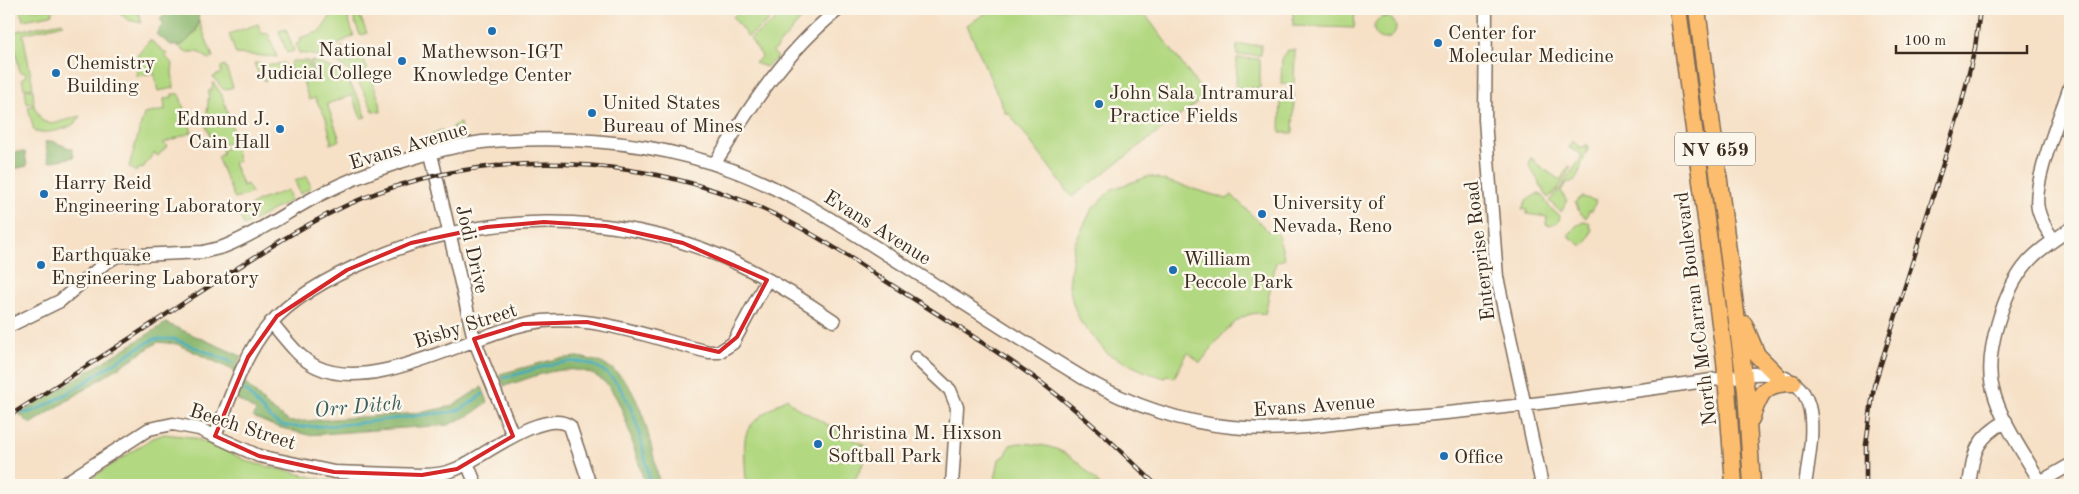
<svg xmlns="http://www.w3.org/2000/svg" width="2079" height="494" font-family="'Old Standard TT',serif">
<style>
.green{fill:#b2d881;stroke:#768150}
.forest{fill:#8db86f;stroke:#647146}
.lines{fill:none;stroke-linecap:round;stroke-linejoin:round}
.stream{stroke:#3daabd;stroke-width:2.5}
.minor-casing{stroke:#7c6a59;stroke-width:15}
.major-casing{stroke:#7c6a59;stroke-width:19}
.minor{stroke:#fff;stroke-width:12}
.major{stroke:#fcbd6e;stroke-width:16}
.rail-casing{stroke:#3b2a1e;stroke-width:4.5}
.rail{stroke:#fbf7ec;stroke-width:2.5;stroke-dasharray:8;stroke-linecap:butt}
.marked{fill:none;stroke:#d62828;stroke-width:4;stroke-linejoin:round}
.poi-dot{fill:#1f6fb2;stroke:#fbf7ec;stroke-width:2}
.labels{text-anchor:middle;stroke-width:5;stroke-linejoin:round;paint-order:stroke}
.shield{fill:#fbf7ec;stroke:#75685c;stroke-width:1}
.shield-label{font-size:19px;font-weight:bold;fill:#3b2a1e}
.poi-label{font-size:20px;fill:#3b2a1e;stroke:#fbf7ec;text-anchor:start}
.street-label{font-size:20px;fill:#3b2a1e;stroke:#fbf7ec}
.water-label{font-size:21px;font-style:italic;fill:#3c5d5e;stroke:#fbf7ec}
</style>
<rect width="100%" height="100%" fill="#fbf7ec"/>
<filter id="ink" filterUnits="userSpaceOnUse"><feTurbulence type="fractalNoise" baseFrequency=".02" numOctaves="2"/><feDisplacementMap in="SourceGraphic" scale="10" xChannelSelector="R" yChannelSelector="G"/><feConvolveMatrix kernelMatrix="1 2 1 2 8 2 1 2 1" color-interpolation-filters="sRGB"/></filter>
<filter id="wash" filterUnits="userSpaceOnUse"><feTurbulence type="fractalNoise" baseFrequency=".0096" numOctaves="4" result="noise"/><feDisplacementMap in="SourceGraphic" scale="20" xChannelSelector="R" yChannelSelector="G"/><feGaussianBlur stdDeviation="1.12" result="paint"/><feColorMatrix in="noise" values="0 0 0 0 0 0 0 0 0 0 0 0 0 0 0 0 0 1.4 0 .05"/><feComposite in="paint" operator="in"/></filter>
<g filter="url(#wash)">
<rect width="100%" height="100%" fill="#f6e0c6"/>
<path class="green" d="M20,9H54L51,15L23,20Z
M138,9L141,23L128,20L120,13Z
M350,9H357L367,33L360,35Z
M744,9H760L769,21L748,37L733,17Z
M790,9H810L773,52L778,57L766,67L755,63L762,56L750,39Z
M993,9H1141L1206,96L1072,197L1008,112L1006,114L967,25Z
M1293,9H1355L1354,28L1293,26Z
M346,12L354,36L341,42L326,57L299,53L296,44L301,42L300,38L321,31L330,17Z
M1374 28a11 11 0 1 1 22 0a11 11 0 1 1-22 0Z
M199,21L213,57L209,59L198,52H185L176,44L182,45L196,32Z
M62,22L64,24L23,34L33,87L24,89L22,78L26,77L25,72L20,73L13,38L17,31Z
M258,24L262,34L268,33L277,57L236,54L229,34Z
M286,29L294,51L287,53L279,31Z
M150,40L167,54L165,56L173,64L172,72L174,88L158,91L154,73L137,76V56Z
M1237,45H1261V55H1237Z
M342,46L348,64L363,58L380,102L381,112L373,111C363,87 353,70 330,59Z
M1288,50H1295L1294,84H1281L1282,59Z
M1237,58L1260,59V88H1236Z
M292,61H308L310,69L313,70L310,61C342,66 356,89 366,117L361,118L352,95L327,104L340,140L330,144L331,140L326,118L315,98L309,100L300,72L293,75L290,66Z
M254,63L273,65L284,63L288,73L275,75L264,81L261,75L259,76Z
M225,65L233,87L224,90L213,77L221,73V67Z
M213,82L222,95L236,140L214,148L206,126L209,90H212Z
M33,89L34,106L42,121L52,124L80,116C76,129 46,135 34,131L28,107L32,106L31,103L27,104L25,91Z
M1281,93H1294L1293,133H1280Z
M172,94H179L192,132L163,143L167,146L158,156L154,153L142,169L139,168L136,172L129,167L144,114L165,110L164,99L172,97Z
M460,123L462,135L439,142L432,136V134L442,130L443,135L452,131L453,126Z
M1573,141L1580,148L1587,145L1588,149C1582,159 1581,172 1575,181L1566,183L1561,191L1567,202L1561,212L1549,201L1560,189L1581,158V154L1569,148Z
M235,145L238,161L233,163L243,186L247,184L252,193L235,199L217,157L223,154L222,150Z
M1531,157L1538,165L1560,180L1569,166L1571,167L1558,189L1548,198L1529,165Z
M307,176L311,187L300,194L295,181Z
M1150,176L1227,199L1232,195L1268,231L1276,229L1285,259L1276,262L1265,314C1237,307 1216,344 1200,363L1188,352L1174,378L1167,375L1165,378L1143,371L1108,354L1081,323L1073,304L1069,285L1074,245L1092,209L1112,189Z
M288,190L291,200L244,226L239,213L258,201Z
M1537,194L1542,195L1550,208L1560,216L1559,221L1551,226L1546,225L1547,217L1527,214V210L1522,209L1526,201Z
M1582,197L1596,201L1592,211L1589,210L1586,218L1579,212L1575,202Z
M1585,221L1590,223L1589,227L1592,229L1587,242L1582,246L1568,236L1576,226Z
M787,398L794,406L871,449L852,485H746C744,427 737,431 787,398Z
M164,434L190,437L212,444L249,462L346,485H81L151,439Z
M1019,443C1061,445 1072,454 1100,485H994L999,459L1006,455L1010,445Z"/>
<path class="forest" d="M169,9H198C200,26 196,34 182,45H171L156,34L164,23L160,20Z
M52,141L72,149L74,157L49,162L45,142Z
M18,152H25L27,166L9,170V153Z
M166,323L241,356L235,371L177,344L158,342L31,424L19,414Z
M577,357C591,359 605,362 616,372C644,394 652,452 660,485H644C642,470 636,456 632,441C621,404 611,366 563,370C544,371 523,381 504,386L500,374L556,359Z
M245,383L270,408L290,422L420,413L452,406L482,387L488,402L470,415L448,425L390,429L308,435L274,426L253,417L256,411L237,399Z"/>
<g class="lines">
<path class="stream" d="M504,378C524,373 546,364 567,362C630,355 642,441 650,485
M245,390C255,400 265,416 277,423C296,435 420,414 451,412L462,409L483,394
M9,410L12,409
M23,413C48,413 125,352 155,339H174L234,363"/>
</g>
</g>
<g filter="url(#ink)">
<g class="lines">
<defs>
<path id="minor" d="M1486,9L1485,120L1497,277L1542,485
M431,154L474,339L513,436
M715,164C719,155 726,147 731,138C760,91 796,43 839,9
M2054,240C2047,231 2041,221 2038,209C2032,182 2061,115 2070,86
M271,322C285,338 298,358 317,367C378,396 478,328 543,321C600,316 654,339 709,352H719L733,343L767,280
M9,326L60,301L105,263L117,256L203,252L223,247C257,234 288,211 321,194C366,171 432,149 482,142C565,135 653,141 732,170C789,191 839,224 891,257C955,297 1018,339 1083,378C1129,404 1179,422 1232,427C1285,433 1334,423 1386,418C1509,409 1631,392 1753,374C1828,369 1812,437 1805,485
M916,358L950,390L957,407L952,485
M215,436C230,400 243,355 269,325C295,295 334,275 370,260C480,211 612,210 723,257C762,274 799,297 834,321
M467,463L476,485
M2040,482L2070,465
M62,485L149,429L173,424L199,429L259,456L334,472L422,475C434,475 445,474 456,469C480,459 544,407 570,426L590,485
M1969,485C1974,451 1975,439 2006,421
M2042,485C2025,455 2002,424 1993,390C1983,355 2004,289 2028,262C2040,248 2056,239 2070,229"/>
<path id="major" d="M1678,9L1725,361L1734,485
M1697,9L1746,391L1752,485
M1744,324L1757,355L1778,376
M1751,419C1760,393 1763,383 1793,383"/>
</defs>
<use href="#minor" class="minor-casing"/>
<use href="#major" class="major-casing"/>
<use href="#minor" class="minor"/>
<use href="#major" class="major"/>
<defs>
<path id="rail" d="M9,416C70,377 131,338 191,298C246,263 301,224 361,199C488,147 641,154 765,210C819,234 867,270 917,301C959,328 1003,354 1043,384C1084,415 1120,450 1156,485
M1866,485V444L1874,386L1961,106L1975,48L1980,9"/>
</defs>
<use href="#rail" class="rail-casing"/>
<use href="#rail" class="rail"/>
</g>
</g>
<path class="marked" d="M544,222L606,226L683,243L767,280L737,337L719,352L587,322L523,324L474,339L513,436L457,469L422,475L334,472L259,456L215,436L248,357L277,316L347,270L411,243L487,227Z"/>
<g class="poi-dot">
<circle cx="492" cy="31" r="5"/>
<circle cx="1438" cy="43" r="5"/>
<circle cx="402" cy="61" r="5"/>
<circle cx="56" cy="73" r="5"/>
<circle cx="1099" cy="104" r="5"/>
<circle cx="592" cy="113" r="5"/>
<circle cx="280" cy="129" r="5"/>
<circle cx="44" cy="194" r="5"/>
<circle cx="1262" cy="214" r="5"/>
<circle cx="41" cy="265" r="5"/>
<circle cx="1173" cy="270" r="5"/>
<circle cx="818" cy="444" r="5"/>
<circle cx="1444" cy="456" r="5"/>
</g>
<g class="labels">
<rect class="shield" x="1675" y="132.5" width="80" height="33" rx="4"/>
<g class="shield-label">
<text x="1715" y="156">NV 659</text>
</g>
<g class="poi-label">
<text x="1448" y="39">Center for<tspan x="1448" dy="23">Molecular Medicine</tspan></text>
<text x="392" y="56" text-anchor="end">National<tspan x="392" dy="23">Judicial College</tspan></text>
<text x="492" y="58" text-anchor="middle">Mathewson-IGT<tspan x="492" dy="23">Knowledge Center</tspan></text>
<text x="66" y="69">Chemistry<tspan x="66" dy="23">Building</tspan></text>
<text x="1109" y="99">John Sala Intramural<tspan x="1109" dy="23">Practice Fields</tspan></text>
<text x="602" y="109">United States<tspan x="602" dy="23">Bureau of Mines</tspan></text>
<text x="270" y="125" text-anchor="end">Edmund J.<tspan x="270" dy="23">Cain Hall</tspan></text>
<text x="54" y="189">Harry Reid<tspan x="54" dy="23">Engineering Laboratory</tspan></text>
<text x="1272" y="209">University of<tspan x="1272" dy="23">Nevada, Reno</tspan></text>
<text x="51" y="261">Earthquake<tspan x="51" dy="23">Engineering Laboratory</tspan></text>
<text x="1183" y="265">William<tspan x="1183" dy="23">Peccole Park</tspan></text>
<text x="828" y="439">Christina M. Hixson<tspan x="828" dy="23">Softball Park</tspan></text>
<text x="1454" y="463">Office</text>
</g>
<g class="street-label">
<text transform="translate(408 145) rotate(-17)" y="7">Evans Avenue</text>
<text transform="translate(878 227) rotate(32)" y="7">Evans Avenue</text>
<text transform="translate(473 249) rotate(77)" y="7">Jodi Drive</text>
<text transform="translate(1479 251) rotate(-97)" y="7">Enterprise Road</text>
<text transform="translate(1695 309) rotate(-97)" y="7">North McCarran Boulevard</text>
<text transform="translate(465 325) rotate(-18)" y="7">Bisby Street</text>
<text transform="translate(1314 405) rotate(-4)" y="7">Evans Avenue</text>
<text transform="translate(243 426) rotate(18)" y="7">Beech Street</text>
</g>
<g class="water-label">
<text transform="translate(358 406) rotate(-5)" y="7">Orr Ditch</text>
</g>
</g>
<rect width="2079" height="494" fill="none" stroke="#fbf7ec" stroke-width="30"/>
<path d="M1896 45v8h131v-8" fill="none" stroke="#3b2a1e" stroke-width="2.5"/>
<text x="1904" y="45" font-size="15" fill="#3b2a1e" stroke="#fbf7ec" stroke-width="4" paint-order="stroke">100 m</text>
</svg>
